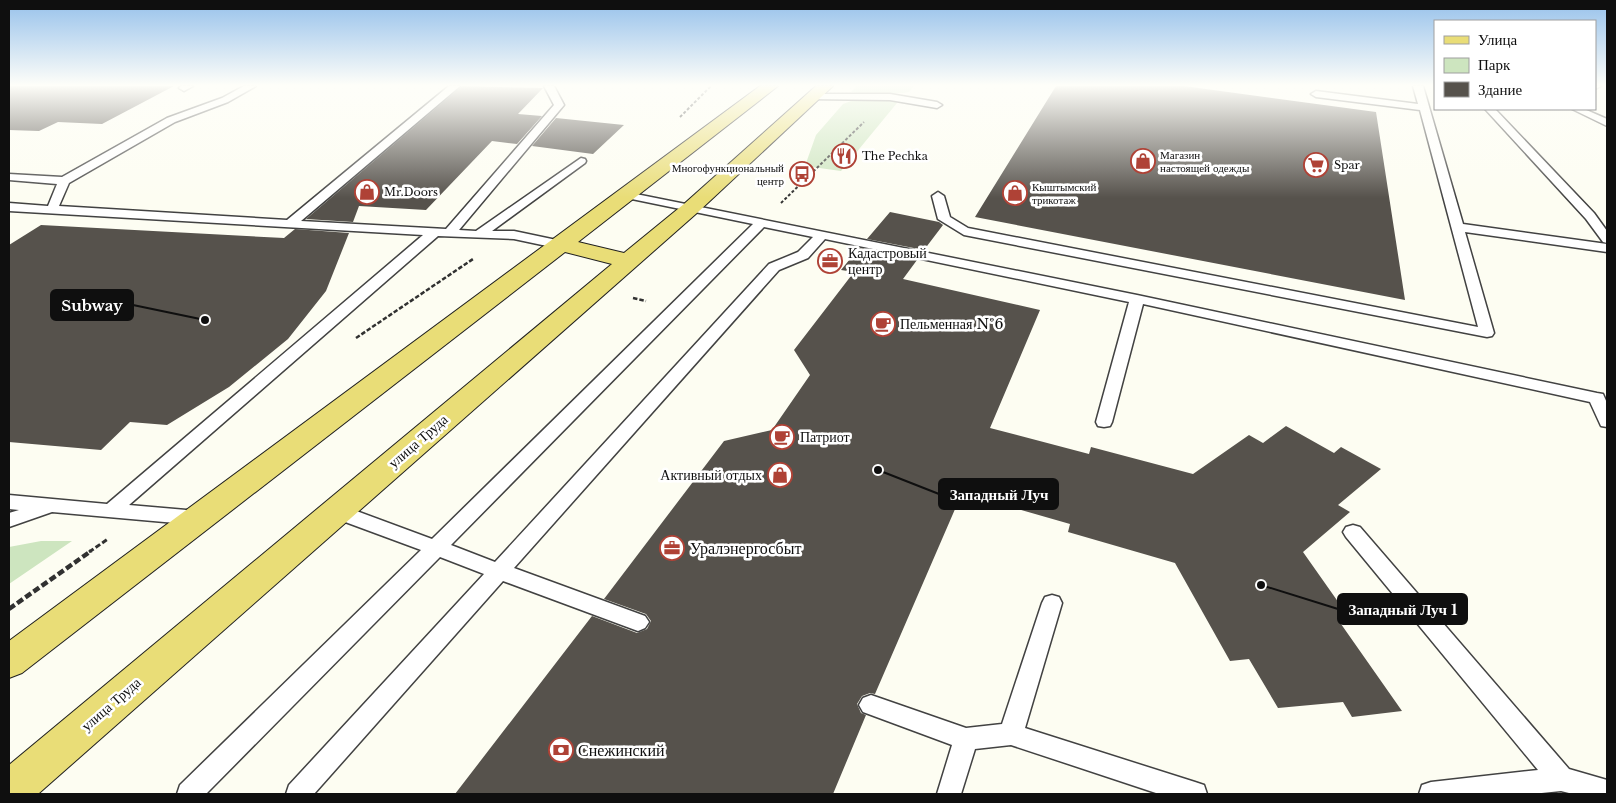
<svg xmlns="http://www.w3.org/2000/svg" width="1616" height="803" font-family="'Libre Baskerville',serif">
<style>
.green{fill:#cde5bf}
.building{fill:#56524c}
.lines{fill:none;stroke-linecap:round;stroke-linejoin:round}
.lane-casing{stroke:#424242;stroke-width:3}
.primary-casing{stroke:#202020;stroke-width:2}
.path-far3{stroke:#313131;stroke-width:2;stroke-dasharray:3 2;stroke-linecap:butt}
.path-far2{stroke:#313131;stroke-width:2.5;stroke-dasharray:4.5 2;stroke-linecap:butt}
.path-far1{stroke:#313131;stroke-width:3;stroke-dasharray:5.5 2.5;stroke-linecap:butt}
.path{stroke:#313131;stroke-width:4.5;stroke-dasharray:7 3;stroke-linecap:butt}
.lane{fill:#fff;fill-rule:evenodd}
.primary{fill:#e9dd77;fill-rule:evenodd}
.labels{text-anchor:middle;stroke-width:5;stroke-linejoin:round;paint-order:stroke}
.far-poi-label{font-size:11px;fill:#0f0f0f;stroke:#fff;text-anchor:start}
.poi-label{font-size:14px;fill:#0f0f0f;stroke:#fff;text-anchor:start}
.street-label{font-size:14px;fill:#0f0f0f;stroke:#fff}
.near-poi-label{font-size:16px;fill:#0f0f0f;stroke:#fff;text-anchor:start}
.leader{fill:none;stroke:#0f0f0f;stroke-width:2}
.callout-dot{fill:#0f0f0f;stroke:#fff;stroke-width:2}
.callout{fill:#0f0f0f;stroke:#0f0f0f;stroke-width:2}
.callout-label{font-size:15px;text-anchor:middle;font-weight:bold;fill:#fff}
</style>
<rect width="100%" height="100%" fill="#fdfdf2"/>
<path class="green" d="M857,86H914L909,92L903,93H858L851,92Z
M891,100L897,103L841,171L805,166L816,135L843,104L851,101Z
M41,541H72L9,584V547Z"/>
<path class="building" d="M9,86H174L102,124L58,122L39,131L9,130Z
M462,86L543,88L518,114L542,116L517,144L492,141L426,210L359,206L353,222L306,219Z
M1056,86H1184L1376,112L1405,300L975,217Z
M556,118L624,125L593,154L532,146Z
M890,212L939,222L943,225L924,250L867,239Z
M41,225L284,238L295,229L349,233L326,291L288,339L229,387L167,425L130,422L101,450L9,442V245Z
M859,248L917,260L903,279L1040,310L990,428L1089,454L1091,447L1193,474L1249,435L1263,443L1286,426L1334,453L1341,447L1381,469L1338,505L1350,512L1303,552L1353,623L1341,624L1402,711L1352,717L1343,702L1278,708L1249,659L1230,661L1175,563L1068,532L1070,524L962,493L875,694L870,693L862,696L857,704L861,713L866,715L833,794H455L592,616L637,633L647,629L651,621L646,614L604,599L724,441L772,430L810,375L794,350L854,272L841,270Z"/>
<g class="lines">
<defs>
<path id="lane" d="M181,86H193L184,91L179,88Z
M244,86H256L228,102L175,122L69,183L59,206L287,220L449,86H460L301,221L446,229L554,105L544,86H554L564,105L459,230L476,231L581,158L585,159L586,161L585,163L492,231H514L566,242L567,245L561,249L514,239L438,236L129,505L198,511L205,513L207,518L205,523L198,525L52,512L9,527V513L19,510L9,509V495L107,504L423,235L9,211V203L48,206L57,184L9,180V174L62,177L167,118L222,98Z
M1413,86H1423L1463,224L1607,244V252L1465,232L1494,333L1492,336L1487,337L964,235L938,219L932,196L938,192L944,196L950,217L968,228L1478,327L1420,110L1316,97L1311,94L1316,91L1418,104Z
M1595,86H1601L1595,89Z
M812,94H890L937,102L942,105L937,108L890,100L809,99L807,97Z
M1485,109H1495L1594,213L1607,231V243L1603,242L1586,219Z
M1572,109H1584L1607,119V126Z
M626,192L1137,295L1597,393L1603,394L1607,403V427L1601,426L1590,402L1143,304L1112,422L1110,426L1104,427L1098,426L1096,422L1129,302L825,239L808,258L779,270L514,568L645,616L649,622L645,628L638,631L503,581L314,794H286L289,785L484,574L440,557L206,794H177L180,785L421,550L329,516L327,511L329,506L336,504L343,506L432,539L753,224L622,197L620,195ZM764,227L813,237L798,252L769,264L495,562L451,545Z
M1353,525L1360,527L1569,769L1607,780V794H1573L1561,791L1532,794H1419L1422,785L1431,782L1538,770L1346,537L1343,532L1346,527Z
M1052,595L1059,597L1062,603L1025,728L1195,782L1204,785L1207,794H1159L1011,745L975,749L961,794H937L952,745L863,712L859,705L863,698L871,695L966,728L1002,724L1042,603L1045,597Z"/>
<path id="primary" d="M760,86H778L578,242L624,253L684,204L816,86H833L698,212L38,794H9V765L612,264L565,252L22,673L9,678V641Z"/>
</defs>
<use href="#lane" class="lane-casing"/>
<use href="#primary" class="primary-casing"/>
<path class="path-far3" d="M680,117L711,86
M781,203L864,122"/>
<path class="path-far2" d="M633,298L646,301
M356,338L473,259"/>
<path class="path-far1" d="M89,552L108,539"/>
<path class="path" d="M9,609L91,551"/>
<use href="#lane" class="lane"/>
<use href="#primary" class="primary"/>
</g>
<linearGradient id="sky" x2="0" y2="1"><stop stop-color="#96c1eb"/><stop offset="0.43" stop-color="#fefef9"/><stop offset="1" stop-color="#fefef9" stop-opacity="0"/></linearGradient>
<rect width="1616" height="198" fill="url(#sky)"/>
<defs>
<symbol id="restaurant-ring" viewBox="-11 -11 22 22"><circle r="9.5" fill="#fff" stroke="#af4236" stroke-width="1.5"/><path d="M-5-6h1v4h1v-4h1v4h1v-4h1v5L-1.5 .5V6h-2V.5L-5-1ZM5-6V6H3V1.5H1.5Q1.5-4 5-6Z" fill="#af4236"/></symbol>
<symbol id="shop-ring" viewBox="-11 -11 22 22"><circle r="9.5" fill="#fff" stroke="#af4236" stroke-width="1.5"/><path d="M-5-2.5h2.3a2.7 3.5 0 0 1 5.4 0H5L5.5 6h-11ZM-1.5-2.5h3a1.5 2.3 0 0 0-3 0Z" fill="#af4236"/></symbol>
<symbol id="supermarket-ring" viewBox="-11 -11 22 22"><circle r="9.5" fill="#fff" stroke="#af4236" stroke-width="1.5"/><path d="M-6-5.5h2.5l.6 2H6L4.5 2H-2.5L-4.4-4H-6ZM-1.5 3.2a1.3 1.3 0 1 0 .1 0ZM3 3.2a1.3 1.3 0 1 0 .1 0Z" fill="#af4236"/></symbol>
<symbol id="bus-ring" viewBox="-11 -11 22 22"><circle r="9.5" fill="#fff" stroke="#af4236" stroke-width="1.5"/><path d="M-5-6H5V4H4V6H2V4H-2V6H-4V4H-5ZM-3.5-4V0h7V-4ZM-3.5 1.2v1.5H-2V1.2ZM2 1.2v1.5H3.5V1.2Z" fill="#af4236"/></symbol>
<symbol id="office-ring" viewBox="-11 -11 22 22"><circle r="9.5" fill="#fff" stroke="#af4236" stroke-width="1.5"/><path d="M-6-3h4V-5.5h4V-3h4V5H-6ZM-1-4.5V-3h2v-1.5ZM-6 0V1H6V0Z" fill="#af4236"/></symbol>
<symbol id="cafe-ring" viewBox="-11 -11 22 22"><circle r="9.5" fill="#fff" stroke="#af4236" stroke-width="1.5"/><path d="M-5.5-4.5H6V0H3Q3 3.5 0 3.5H-2.5Q-5.5 3.5-5.5 0ZM3-3.2v2h1.7v-2ZM-6 4.5H4V6H-6Z" fill="#af4236"/></symbol>
<symbol id="bank-ring" viewBox="-11 -11 22 22"><circle r="9.5" fill="#fff" stroke="#af4236" stroke-width="1.5"/><path d="M-6-4H6V4H-6ZM0-2.3a2.3 2.3 0 1 0 0 4.6a2.3 2.3 0 1 0 0-4.6Z" fill="#af4236"/></symbol>
</defs>
<g fill-rule="evenodd">
<use href="#restaurant-ring" x="830" y="142" width="28" height="28"/>
<use href="#shop-ring" x="1129" y="147" width="28" height="28"/>
<use href="#supermarket-ring" x="1302" y="151" width="28" height="28"/>
<use href="#bus-ring" x="788" y="160" width="28" height="28"/>
<use href="#shop-ring" x="353" y="178" width="28" height="28"/>
<use href="#shop-ring" x="1001" y="179" width="28" height="28"/>
<use href="#office-ring" x="816" y="247" width="28" height="28"/>
<use href="#cafe-ring" x="869" y="310" width="28" height="28"/>
<use href="#cafe-ring" x="768" y="423" width="28" height="28"/>
<use href="#shop-ring" x="766" y="461" width="28" height="28"/>
<use href="#office-ring" x="658" y="534" width="28" height="28"/>
<use href="#bank-ring" x="547" y="736" width="28" height="28"/>
</g>
<g class="labels">
<g class="far-poi-label">
<text x="1160" y="159">Магазин<tspan x="1160" dy="13">настоящей одежды</tspan></text>
<text x="862" y="160">The Pechka</text>
<text x="1334" y="169">Spar</text>
<text x="784" y="172" text-anchor="end">Многофункциональный<tspan x="784" dy="13">центр</tspan></text>
<text x="1032" y="191">Кыштымский<tspan x="1032" dy="13">трикотаж</tspan></text>
<text x="384" y="196">Mr.Doors</text>
</g>
<g class="poi-label">
<text x="848" y="258">Кадастровый<tspan x="848" dy="16">центр</tspan></text>
<text x="900" y="329">Пельменная №6</text>
<text x="800" y="442">Патриот</text>
<text x="762" y="480" text-anchor="end">Активный отдых</text>
</g>
<g class="street-label">
<text transform="translate(418 441) rotate(-41)" y="5">улица Труда</text>
<text transform="translate(111 704) rotate(-41)" y="5">улица Труда</text>
</g>
<g class="near-poi-label">
<text x="690" y="554">Уралэнергосбыт</text>
<text x="578" y="756">Снежинский</text>
</g>
</g>
<path class="leader" d="M205 320L133 305M878 470L939 494M1261 585L1338 609"/>
<g class="callout-dot">
<circle cx="205" cy="320" r="5"/>
<circle cx="878" cy="470" r="5"/>
<circle cx="1261" cy="585" r="5"/>
</g>
<g class="callout">
<rect x="51" y="290" width="82" height="30" rx="5"/>
<rect x="939" y="479" width="119" height="30" rx="5"/>
<rect x="1338" y="594" width="129" height="30" rx="5"/>
</g>
<g class="callout-label">
<text x="92" y="311">Subway</text>
<text x="999" y="500">Западный Луч</text>
<text x="1403" y="615">Западный Луч 1</text>
</g>
<rect width="1616" height="803" fill="none" stroke="#0f0f0f" stroke-width="20"/>
<rect x="1434" y="20" width="162" height="90" fill="#ffffff" stroke="#9f9f9f"/>
<rect x="1444" y="36" width="25" height="8" fill="#e9dd77" stroke="#9f9f9f"/>
<text x="1478" y="45" font-size="15" fill="#0f0f0f">Улица</text>
<rect x="1444" y="58" width="25" height="15" fill="#cde5bf" stroke="#9f9f9f"/>
<text x="1478" y="70" font-size="15" fill="#0f0f0f">Парк</text>
<rect x="1444" y="82" width="25" height="15" fill="#56524c" stroke="#9f9f9f"/>
<text x="1478" y="95" font-size="15" fill="#0f0f0f">Здание</text>
</svg>
